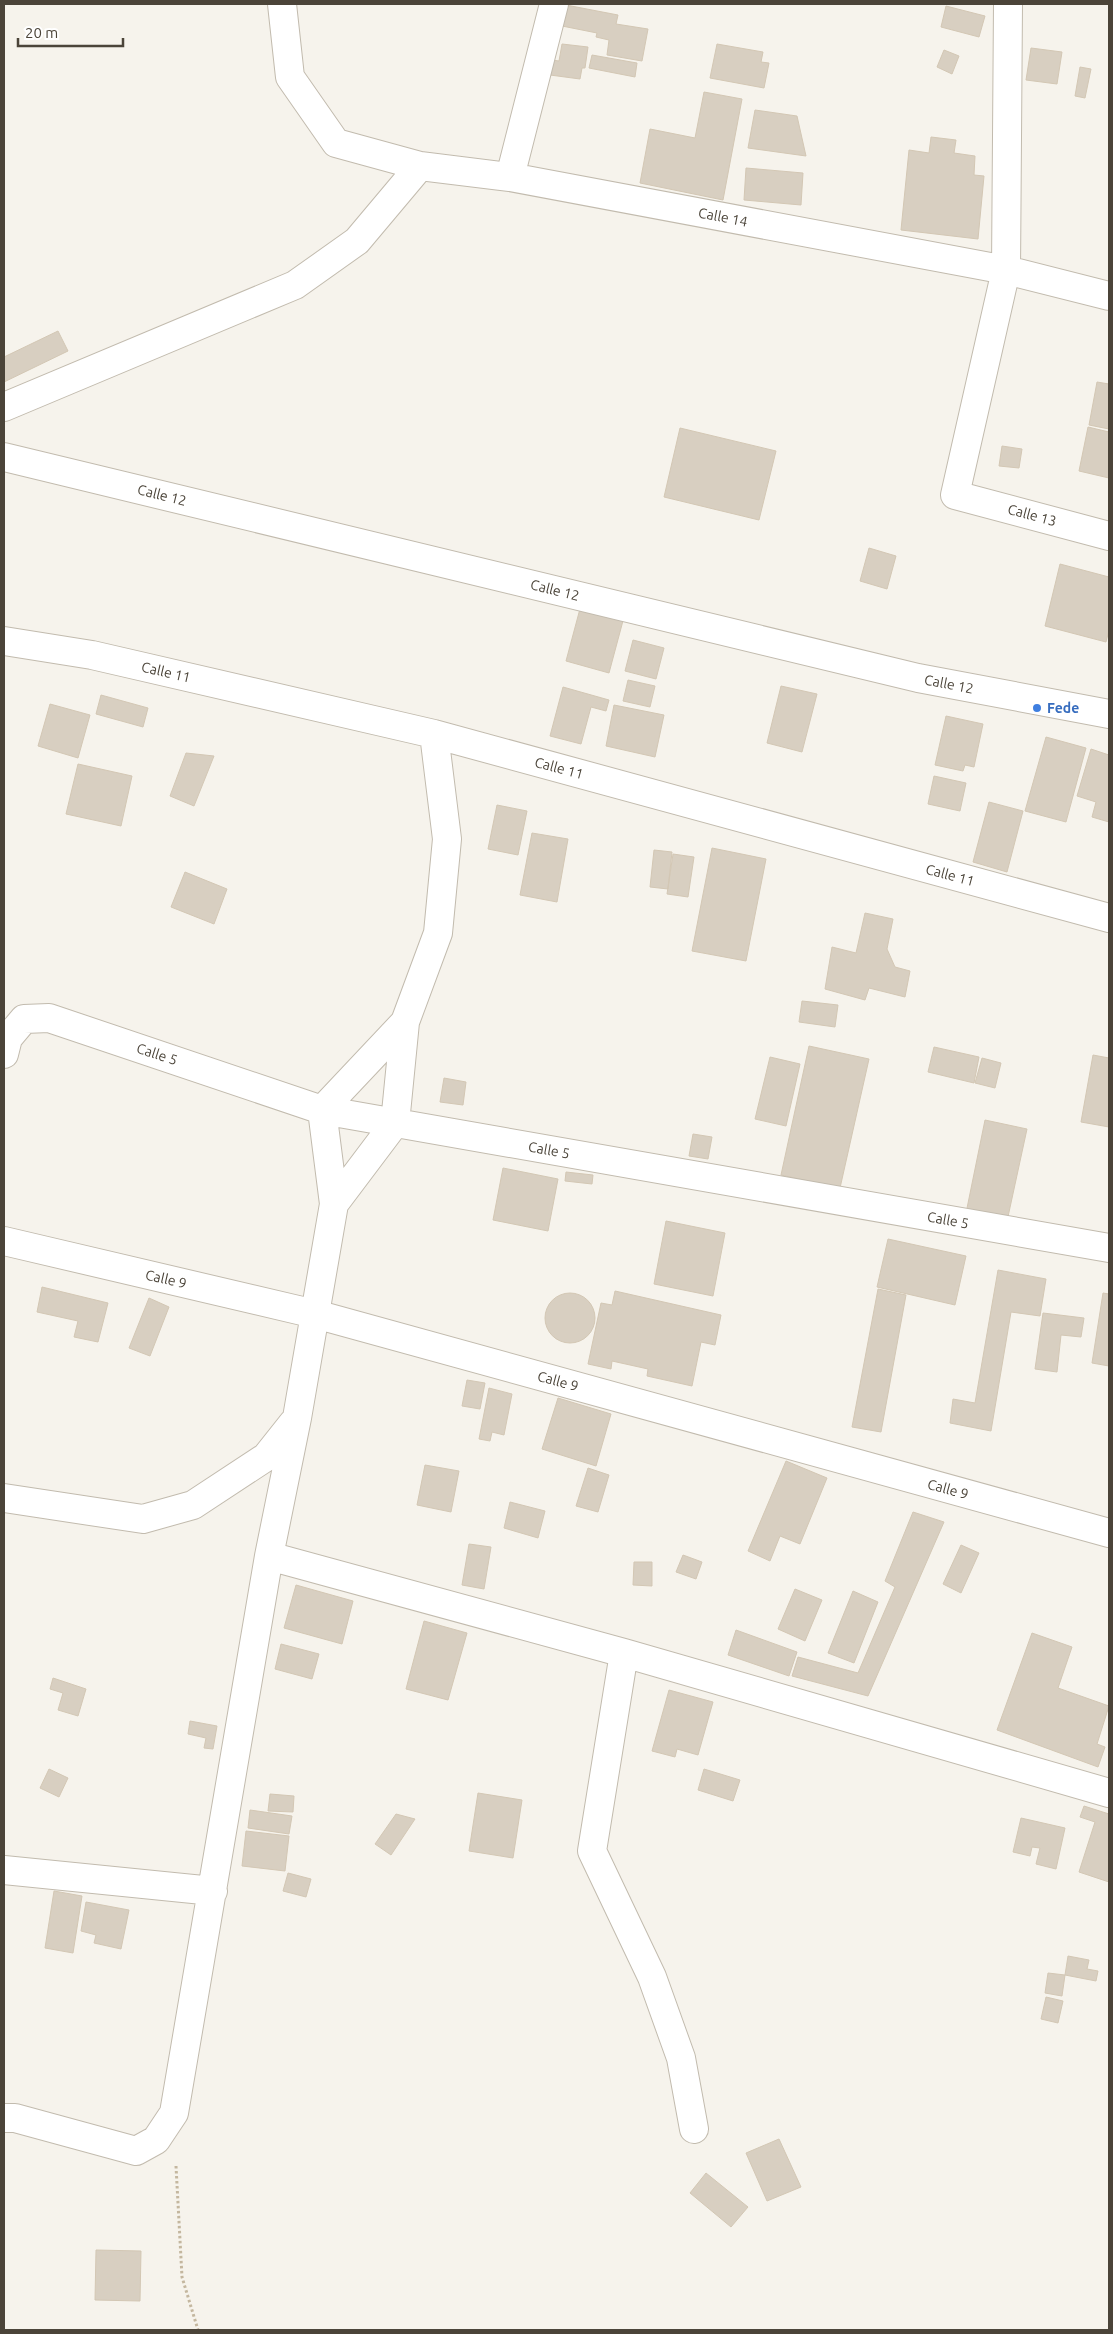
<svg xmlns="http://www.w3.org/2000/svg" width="1113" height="2334" font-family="Ubuntu,sans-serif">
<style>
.building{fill:#d8cfc1;stroke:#d3c7b4}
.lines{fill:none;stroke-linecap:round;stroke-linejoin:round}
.street-casing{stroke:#c2bbae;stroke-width:30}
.path{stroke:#c4b79f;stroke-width:3;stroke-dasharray:2.5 2.5;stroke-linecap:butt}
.street{stroke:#fff;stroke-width:28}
.shop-dot{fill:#3f7fe0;stroke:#fff;stroke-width:2}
.labels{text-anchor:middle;stroke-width:4;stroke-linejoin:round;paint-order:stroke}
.street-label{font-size:14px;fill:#4b4439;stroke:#fff}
.shop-label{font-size:14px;font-weight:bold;fill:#366cbe;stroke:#fff;text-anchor:start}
</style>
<rect width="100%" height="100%" fill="#f6f3ec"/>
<path class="building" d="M566,5L618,15L616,24L648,29L642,61L607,55L609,40L596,37L597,33L562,26Z
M946,6L985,16L979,37L941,27Z
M562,44L588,47L585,68H582L580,79L550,75L552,60L559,61Z
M717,44L763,52L761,62L769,63L764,88L710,78Z
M1031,48L1062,52L1057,84L1026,80Z
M944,50L959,56L952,74L937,67Z
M592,55L637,63L635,77L589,68Z
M1080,67L1091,69L1085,98L1075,96Z
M704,92L742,99L723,200L640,183L650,129L695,138Z
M755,110L797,116L806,156L748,148Z
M931,137L956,140L954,153L975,156L974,175L984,176L978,239L901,230L909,150L929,153Z
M746,168L803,173L801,205L744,200Z
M58,331L68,351L4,382V357Z
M1097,382L1109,384V429L1089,425Z
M1088,427L1109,432V478L1079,471Z
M680,428L776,451L759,520L664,497Z
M1002,446L1022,449L1019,468L999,466Z
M869,548L896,556L887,589L860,581Z
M1060,564L1109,577V630L1106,642L1045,626Z
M581,605L624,617L609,673L566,661Z
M633,640L664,648L656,679L625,671Z
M628,680L655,686L650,707L623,701Z
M781,686L817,694L802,752L767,743Z
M563,687L609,700L606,711L591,707L581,744L550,736Z
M101,695L148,708L143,727L96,714Z
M50,704L90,715L78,758L38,746Z
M614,705L664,715L655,757L606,746Z
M946,716L983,724L974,767L965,765L963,771L935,765Z
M1046,737L1086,748L1066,822L1025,811Z
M1091,749L1109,755V822L1092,817L1096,802L1077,796Z
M186,753L214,756L194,806L170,796Z
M78,764L132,776L121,826L66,814Z
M934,776L966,783L960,811L928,804Z
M989,802L1023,811L1007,872L973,862Z
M497,805L527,811L518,855L488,849Z
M532,833L568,839L557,902L520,895Z
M712,848L766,859L746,961L692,951Z
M654,850L672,852L668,889L650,887Z
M673,854L694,857L688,897L667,894Z
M185,872L227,889L214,924L171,907Z
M865,913L893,919L887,949L895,967L910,971L905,997L869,988L865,1000L825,989L832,947L856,953Z
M802,1001L838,1005L835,1027L799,1022Z
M809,1046L869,1059L840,1188L781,1175Z
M934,1047L979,1057L974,1083L928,1072Z
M1093,1055L1109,1058V1127L1081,1122Z
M770,1057L800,1064L786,1126L755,1119Z
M982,1058L1001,1063L995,1088L975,1083Z
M444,1078L466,1082L463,1105L440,1102Z
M985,1120L1027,1129L1006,1226L965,1218Z
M693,1134L712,1137L708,1159L689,1156Z
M503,1168L558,1179L548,1231L493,1220Z
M566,1172L593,1175L592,1184L565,1181Z
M666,1221L725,1233L713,1296L654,1284Z
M888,1239L966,1256L955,1305L877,1287Z
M998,1270L1046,1279L1040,1316L1011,1312L991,1431L950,1423L953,1399L975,1403Z
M42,1287L108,1303L98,1342L74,1337L78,1321L37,1312Z
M878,1289L906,1295L881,1432L852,1427Z
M615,1291L721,1315L715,1345L701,1342L692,1386L647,1376L648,1369L612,1361L611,1369L588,1364L601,1303L612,1305Z
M1103,1293L1109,1294V1366L1092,1363Z
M545 1318a25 25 0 1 1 50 0a25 25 0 1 1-50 0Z
M149,1298L169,1307L150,1356L129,1348Z
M1043,1313L1084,1318L1081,1337L1061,1335L1057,1372L1035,1369Z
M467,1380L485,1383L480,1409L462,1406Z
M489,1388L512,1394L504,1435L492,1432L490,1441L479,1439Z
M558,1398L611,1414L596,1466L542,1449Z
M786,1461L827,1478L800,1544L780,1536L770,1561L748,1551Z
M425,1465L459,1471L451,1512L417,1505Z
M588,1468L609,1475L598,1512L576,1506Z
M510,1502L545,1511L538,1538L504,1528Z
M913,1512L944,1522L868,1696L792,1676L798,1657L858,1673L895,1587L885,1581Z
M469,1544L491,1547L484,1589L462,1585Z
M961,1545L979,1553L961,1593L943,1584Z
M683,1555L702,1562L696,1579L676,1572Z
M634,1562H652V1586L633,1585Z
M296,1585L353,1601L342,1644L284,1628Z
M795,1589L822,1600L805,1641L778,1629Z
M853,1591L878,1602L854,1663L828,1653Z
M424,1621L467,1633L448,1700L406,1689Z
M736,1630L797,1652L789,1676L728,1655Z
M1032,1633L1072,1647L1058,1688L1109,1706L1097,1744L1105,1747L1098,1767L997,1730Z
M281,1644L319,1654L312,1679L275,1669Z
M53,1678L86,1689L78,1716L58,1710L63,1693L50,1689Z
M669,1690L713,1702L698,1755L677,1749L675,1757L652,1751Z
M190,1721L217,1726L213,1749L204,1748L206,1738L188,1734Z
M49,1769L68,1778L59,1797L40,1788Z
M704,1769L740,1780L733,1801L698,1790Z
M478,1793L522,1800L513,1858L469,1851Z
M270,1794L294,1796L293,1812L268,1811Z
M1084,1806L1109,1814V1882L1079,1872L1095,1822L1080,1817Z
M250,1810L292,1816L289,1834L248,1828Z
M396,1814L415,1819L391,1855L375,1844Z
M1021,1818L1065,1828L1056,1869L1036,1864L1040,1848L1032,1847L1030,1856L1013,1852Z
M246,1831L289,1836L285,1871L242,1866Z
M288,1873L311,1879L306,1897L283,1891Z
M54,1891L82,1896L73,1953L45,1948Z
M86,1902L129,1910L121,1949L94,1943L96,1935L81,1931Z
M1068,1956L1089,1960L1087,1969L1098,1971L1096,1981L1065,1975Z
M1048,1973L1065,1975L1062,1996L1045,1993Z
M1046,1997L1063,2001L1058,2023L1041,2019Z
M779,2139L801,2187L767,2201L746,2153Z
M706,2173L748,2207L731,2227L690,2193Z
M96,2250L141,2251L140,2301L95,2300Z"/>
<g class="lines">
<defs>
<path id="street" d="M282,4L290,77L336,143L420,166L510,177L1006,270L1109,296
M1008,4L1006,270L955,495L1109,536
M510,177L554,4
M4,407L295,285L357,241L420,166
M4,457L918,678L1109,714
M4,641L92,655L434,734L1109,918
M4,1054L8,1038L24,1019L49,1018L322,1110L1109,1248
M334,1204L395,1123L405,1022L438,933L447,839L434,734
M4,1241L315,1314L1109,1533
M4,1498L143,1519L193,1505L266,1457L293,1423
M269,1556L624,1653L1109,1793
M624,1653L592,1851L652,1977L681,2058L694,2129
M4,1870L213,1891
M4,2118H15L136,2151L156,2140L174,2113L269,1556L297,1418L334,1204L322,1110L405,1022"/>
</defs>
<use href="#street" class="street-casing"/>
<path class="path" d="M176,2166L182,2277L198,2330"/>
<use href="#street" class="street"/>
</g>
<circle class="shop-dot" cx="1037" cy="708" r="5"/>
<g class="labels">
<g class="street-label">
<text transform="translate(723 217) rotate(11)" y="5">Calle 14</text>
<text transform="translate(162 495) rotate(14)" y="5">Calle 12</text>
<text transform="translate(1032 515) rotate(15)" y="5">Calle 13</text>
<text transform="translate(555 590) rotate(14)" y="5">Calle 12</text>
<text transform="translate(166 672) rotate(13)" y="5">Calle 11</text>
<text transform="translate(949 684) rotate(11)" y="5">Calle 12</text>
<text transform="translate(559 768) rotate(15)" y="5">Calle 11</text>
<text transform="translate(950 875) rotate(15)" y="5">Calle 11</text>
<text transform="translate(157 1054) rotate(18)" y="5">Calle 5</text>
<text transform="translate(549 1150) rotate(10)" y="5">Calle 5</text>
<text transform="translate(948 1220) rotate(10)" y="5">Calle 5</text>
<text transform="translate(166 1279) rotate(13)" y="5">Calle 9</text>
<text transform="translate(558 1381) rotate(15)" y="5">Calle 9</text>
<text transform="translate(948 1489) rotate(15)" y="5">Calle 9</text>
</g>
<g class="shop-label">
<text x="1047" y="713">Fede</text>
</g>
</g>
<rect width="1113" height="2334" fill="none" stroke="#4b4439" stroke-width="10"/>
<path d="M18 38v8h105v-8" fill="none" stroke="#4b4439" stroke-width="2.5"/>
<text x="25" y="38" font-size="15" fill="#4b4439" stroke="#ffffff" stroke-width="4" paint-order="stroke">20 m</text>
</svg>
